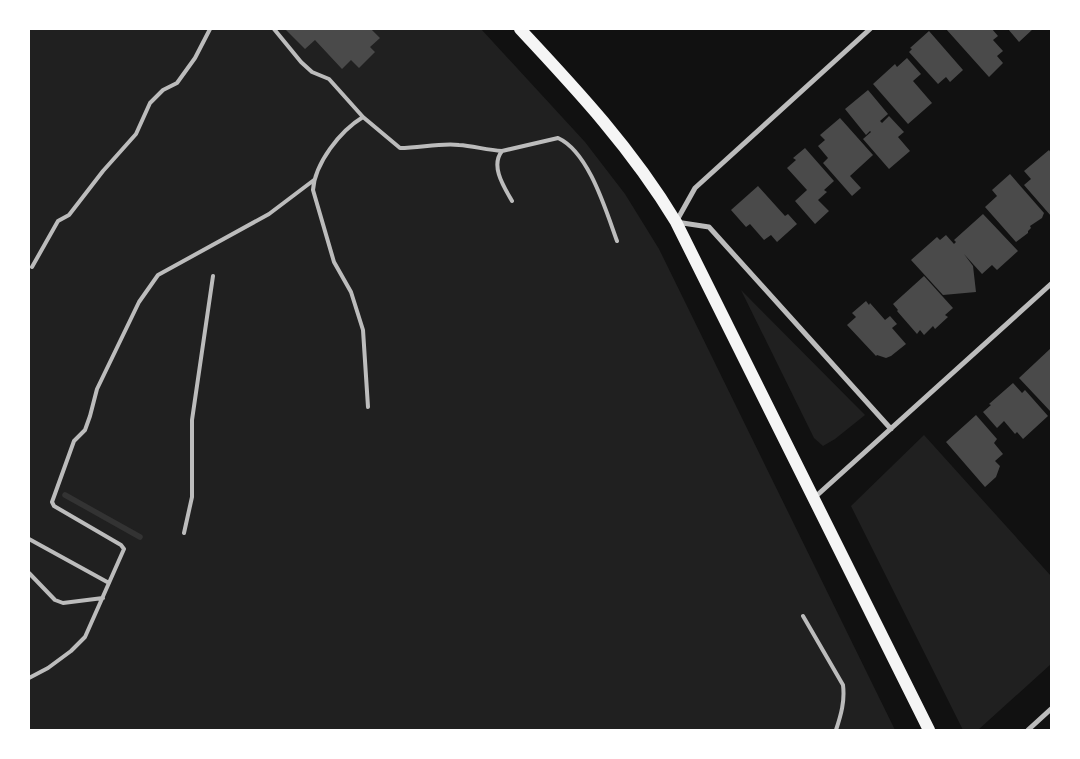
<svg xmlns="http://www.w3.org/2000/svg" width="1080" height="759" font-family="'Source Sans 3',sans-serif">
<style>
.green{fill:#202020}
.lines{fill:none;stroke-linecap:round;stroke-linejoin:round}
.stream{stroke:#333;stroke-width:5.5}
.building{fill:#4a4a4a}
.service{stroke:#bcbcbc;stroke-width:4}
.minor{stroke:#bcbcbc;stroke-width:5}
.primary{stroke:#f5f5f5;stroke-width:12}
</style>
<rect width="100%" height="100%" fill="#111"/>
<path class="green" d="M29,29H481L585,142L625,194L659,249L895,730H29Z
M741,290L865,415L835,439L823,446L814,438Z
M924,435L1051,576V664L978,730H963L851,506Z"/>
<g class="lines">
<path class="stream" d="M65,495L140,537"/>
</g>
<path class="building" d="M285,29H371L380,38L370,47L375,52L359,68L351,60L342,69L315,40L305,49Z
M946,29H992L998,36L993,40L1003,51L997,56L1003,63L989,77Z
M1008,29H1033L1019,42Z
M929,31L963,70L950,82L946,77L938,84L909,52L912,49L910,48Z
M907,58L921,74L913,81L932,103L908,124L873,84L895,64L897,67Z
M868,90L888,114L880,121L882,123L889,116L904,132L898,137L910,151L889,169L863,139L871,132L870,131L866,135L845,109Z
M840,118L873,155L850,176L861,188L852,196L823,163L828,158L818,146L825,140L820,135Z
M805,148L834,181L824,190L827,192L818,200L829,211L815,224L795,201L807,190L787,168L796,160L793,158Z
M1049,150L1051,153V216L1024,185L1031,179L1024,171Z
M1010,174L1044,213L1042,218L1030,226L1031,228L1028,231V233L1016,242L985,207L997,196L992,190Z
M758,186L785,216L788,214L797,224L777,242L771,235L764,240L750,224L746,227L731,210Z
M983,214L1018,251L997,270L992,265L982,274L964,254L973,266L976,292L943,295L911,260L937,237L940,240L946,235L954,244L956,242L954,240Z
M924,276L953,308L945,315L948,317L935,329L933,326L924,335L920,330L917,334L897,311L898,310L893,304Z
M866,301L869,305L870,303L885,320L890,316L897,324L892,328L906,344L891,356L886,358L877,355L876,356L847,325L856,317L852,313Z
M1051,348V412L1019,378Z
M1013,383L1022,393L1025,390L1048,416L1023,439L1017,432L1015,434L1004,421L997,428L983,412L991,405L989,404Z
M976,415L997,439L994,443L1003,454L995,461L1000,466L996,477L985,487L946,442Z"/>
<g class="lines">
<path class="service" d="M274,29L301,62L312,72L329,79L363,117
M512,201C504,187 490,166 502,151L558,138C589,152 606,211 617,241
M32,267L58,221L69,215L103,171L136,134L150,103L163,90L177,83L195,58L210,29
M368,407L363,330L351,292L334,262L313,190C315,163 340,131 363,117L400,148C420,148 439,143 459,145C473,146 487,150 502,151
M184,533L192,497V420L213,276
M29,539L109,583
M29,573L55,600L63,603L103,598
M803,616L843,685C845,701 841,715 836,730
M29,678L48,668L71,651L85,637L124,549L121,545L54,506L52,502L74,441L85,430L90,416L97,389L139,302L158,275L269,214L314,180"/>
<path class="minor" d="M870,29L695,188L676,222L709,227L891,429
M814,498L1051,284
M1028,730L1051,709"/>
<path class="primary" d="M520,29C578,91 632,149 676,222L929,730"/>
</g>
<rect width="1080" height="759" fill="none" stroke="#ffffff" stroke-width="60"/>
</svg>
